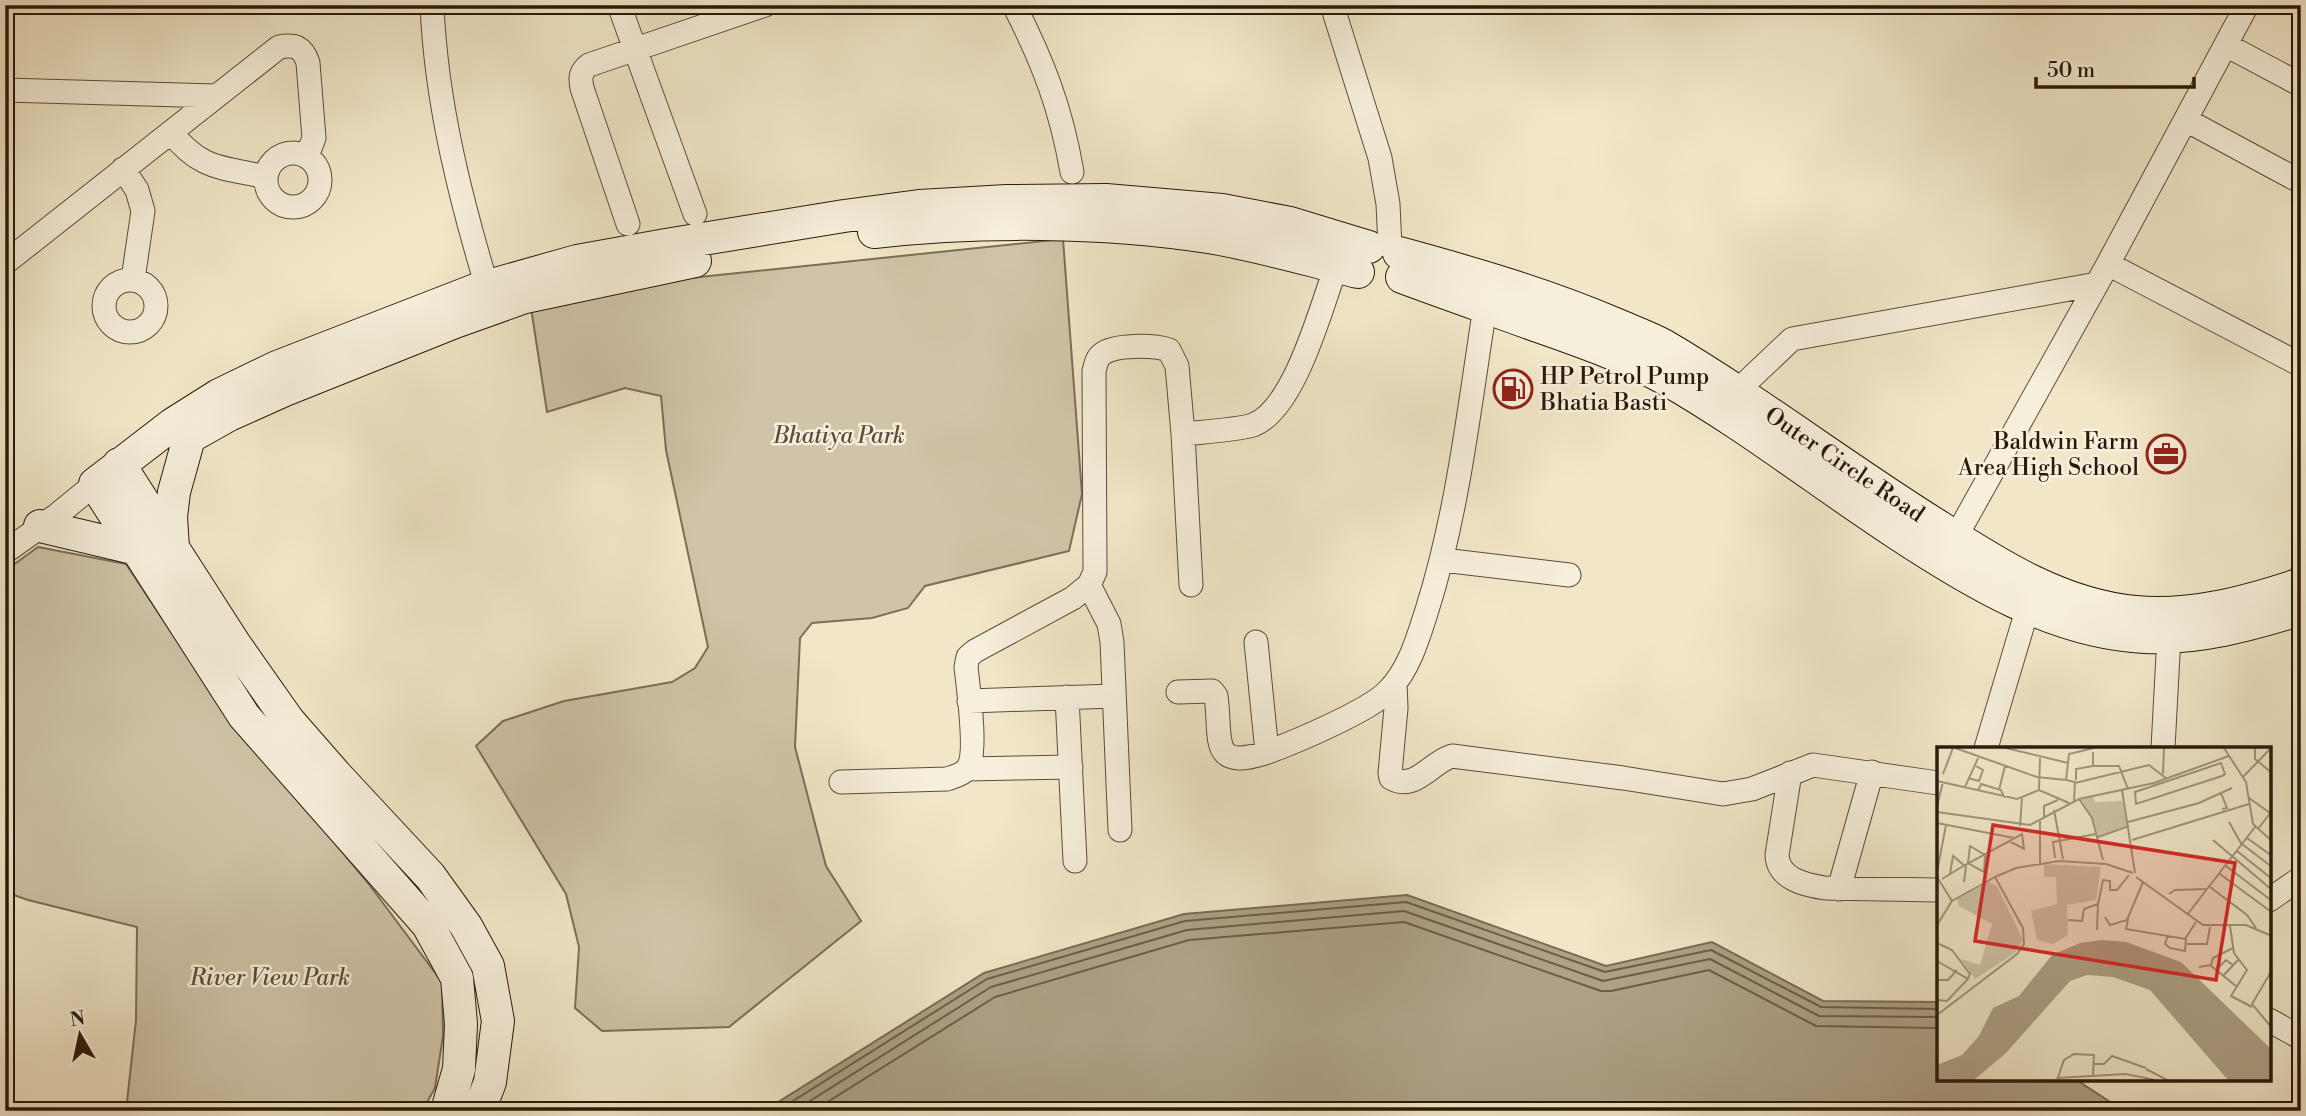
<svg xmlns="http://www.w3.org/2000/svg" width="2306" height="1116" font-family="'Libre Bodoni',serif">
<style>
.green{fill:#cfc4a8;stroke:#7c6e59;stroke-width:2}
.water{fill:#ada187;stroke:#796b55;stroke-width:2}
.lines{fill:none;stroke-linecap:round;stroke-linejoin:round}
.shore{stroke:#6c5d48;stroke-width:2}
.minor-casing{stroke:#5c4c3a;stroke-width:25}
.secondary-casing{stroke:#2a190a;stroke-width:34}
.minor{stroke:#f6efdb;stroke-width:23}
.secondary{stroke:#f6efdb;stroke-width:32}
.labels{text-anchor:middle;stroke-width:5;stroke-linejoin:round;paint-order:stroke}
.poi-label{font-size:23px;fill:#2a190a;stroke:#f6efdb;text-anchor:start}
.park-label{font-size:23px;font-style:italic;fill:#5c4c39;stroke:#f6efdb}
.street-label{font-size:23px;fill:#2a190a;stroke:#f6efdb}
.inset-road{fill:none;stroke:#a1957c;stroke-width:2}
.view{fill:#d62828;fill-opacity:0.15;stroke:#d62828;stroke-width:3.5}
.inset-edge{fill:none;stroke:#2a190a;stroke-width:3.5}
</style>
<rect width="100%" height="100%" fill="#f1e7c8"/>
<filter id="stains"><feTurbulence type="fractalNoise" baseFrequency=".00286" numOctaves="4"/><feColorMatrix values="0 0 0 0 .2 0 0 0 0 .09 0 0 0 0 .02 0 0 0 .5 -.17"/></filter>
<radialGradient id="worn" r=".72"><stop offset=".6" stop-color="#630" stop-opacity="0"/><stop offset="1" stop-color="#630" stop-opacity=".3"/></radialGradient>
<path class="green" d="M1063,239L1082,494L1069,551L925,586L908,608L872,618L812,623L800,638L795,747L826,866L861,921L729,1027L602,1031L575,1008L579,947L566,894L476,746L503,721L564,701L672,682L695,668L708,647L666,450L661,396L625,388L547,412L529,295Z
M38,547L126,564L214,697L368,883L442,982L443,1036L435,1088L422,1111H126L136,1020L137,927L28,900L5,892V571Z"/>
<path class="water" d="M1407,895L1606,966L1712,942L1823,1001L1938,1002V1079H2075L2124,1111H764L984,973L1184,914Z"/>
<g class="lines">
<path class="shore" d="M777,1111L987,979L1185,921L1406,902L1605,972L1711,950L1821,1007L1938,1009
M794,1111L991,987L1187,930L1404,911L1603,981L1710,959L1819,1016L1938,1017
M813,1111L995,997L1189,940L1404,922L1601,991H1611L1709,970L1816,1026L1938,1028"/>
<defs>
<path id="minor" d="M432,5C436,105 462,205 491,300
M619,5L695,214
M1014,5C1043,62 1061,108 1072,172
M1332,5L1380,158L1388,204L1390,247
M2226,45L2301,85
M5,90L216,96
M2186,120L2301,182
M171,132C200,170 222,167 266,177
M266 180a27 27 0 1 1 54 0a27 27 0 1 1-54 0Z
M123,169L137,190L143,211L133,279
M628,224L582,88C580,78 580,72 589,65L765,5
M5,263L279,47C295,44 303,47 308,63L314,138L307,156
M2108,264L2301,365
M104 306a26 26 0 1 1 52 0a26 26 0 1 1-52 0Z
M1737,391L1792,339L2097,284
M1183,434L1191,585
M1948,551L2108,264L2247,5
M5,552L57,515L95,484
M1443,560L1569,575
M1089,585L1109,624L1112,642L1120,830
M1256,642L1267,752
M1395,683L1396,708L1390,773L1391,778C1415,792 1431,762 1452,756L1623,778L1723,794L1752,789L1813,765L1938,783
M1178,692L1212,691L1216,696C1222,737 1208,771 1265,753C1293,743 1369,711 1388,691C1409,670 1418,638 1427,610C1458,512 1469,409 1485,307
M1067,697L1075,861
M969,701L1114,696
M1986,748L2028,607
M2163,748L2169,636
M967,769L1071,767
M1790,773L1777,855C1778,879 1805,885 1825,888L1938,890
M841,782L947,779C953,777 962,775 967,769C978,756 968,686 966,667L968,657L975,651L1073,598L1089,585L1095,572L1094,371C1096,365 1096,359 1101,355C1113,344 1154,345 1169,350L1177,366L1183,434C1201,432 1238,430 1253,425C1295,409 1321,307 1336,267
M1839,889L1872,772
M2269,900L2301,878
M2269,1020L2301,1038"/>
<path id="secondary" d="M874,232C978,220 1104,221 1208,237C1258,245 1308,260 1358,272
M1399,253C1472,273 1545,294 1615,324C1631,331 1648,337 1663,345C1758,401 1845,468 1938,526C1999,565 2061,605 2135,612C2192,617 2247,602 2301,584
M1402,277C1445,293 1488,308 1532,324C1577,340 1622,355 1664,378C1745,424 1820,483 1898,534C1971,582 2055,633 2145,637C2198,639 2251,625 2301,609
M188,438L229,415L285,390L455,322L525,297L695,261
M119,464L234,643L288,720L336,775L430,876L466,926L488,966L498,1021L490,1082L479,1111
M40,526L137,549
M173,548L171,517L174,492L189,438
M447,1111L459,1069L461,1024L457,978L428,925L244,716L95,484L173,424L219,395L277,367L478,289L577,261L666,245L844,216L919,206L1007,201L1106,200L1222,210L1290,223L1369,247"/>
</defs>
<use href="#minor" class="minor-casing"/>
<use href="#secondary" class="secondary-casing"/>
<use href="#minor" class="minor"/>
<use href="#secondary" class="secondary"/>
</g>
<defs>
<symbol id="fuel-ring" viewBox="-11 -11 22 22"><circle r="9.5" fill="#f6efdb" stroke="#8f2418" stroke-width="1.5"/><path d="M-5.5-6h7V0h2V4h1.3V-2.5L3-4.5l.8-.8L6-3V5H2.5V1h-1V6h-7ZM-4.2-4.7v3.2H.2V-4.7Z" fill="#8f2418"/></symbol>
<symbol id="office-ring" viewBox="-11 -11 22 22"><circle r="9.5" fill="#f6efdb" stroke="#8f2418" stroke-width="1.5"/><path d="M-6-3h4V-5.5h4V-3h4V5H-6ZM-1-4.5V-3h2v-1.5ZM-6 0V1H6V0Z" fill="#8f2418"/></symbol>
</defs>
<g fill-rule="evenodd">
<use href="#fuel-ring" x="1491" y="367" width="44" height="44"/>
<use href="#office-ring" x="2144" y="432" width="44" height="44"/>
</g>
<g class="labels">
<g class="poi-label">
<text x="1540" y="384">HP Petrol Pump<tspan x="1540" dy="26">Bhatia Basti</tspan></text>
<text x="2139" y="449" text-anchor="end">Baldwin Farm<tspan x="2139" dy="26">Area High School</tspan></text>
</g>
<g class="park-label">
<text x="839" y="443">Bhatiya Park</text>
<text x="270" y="985">River View Park</text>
</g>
<g class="street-label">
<text transform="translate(1845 464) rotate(34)" y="8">Outer Circle Road</text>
</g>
</g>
<g transform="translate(1937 747)">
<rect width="334" height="334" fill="#f1e7c8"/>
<path d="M156,49L158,55L185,54L191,78L161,89L154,68L143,53ZM107,117L164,120L159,153L130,158L131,188L116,197L100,193L94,164L120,157L119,130H107ZM51,135L60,139L86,193L78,206L38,232L24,212L43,218L55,177L22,159L20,152Z" fill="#cfc4a8"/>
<path d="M165,193L189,195L244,215L334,302V333H291L213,243L176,230L150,228L133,234L69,306L37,333H0V318L25,308L42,289L56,261L82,249L115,208L143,196Z" fill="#ada187"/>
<path class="inset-road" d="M18,1L100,30L129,33M69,1L131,16M287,1L309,35L316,77L335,94M318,1V12L335,26M156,5V19H182L191,42M103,11L102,43L132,56M284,16L288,27L285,29L199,57L198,45ZM6,27L16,1M226,27L227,1M306,30L334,1M31,31L42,34L46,23L39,19M139,33V22L156,19M0,34L80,52L102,43M138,36L212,18L230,32M28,40L42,9M62,43L68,19M185,43L198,126M41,44L44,37L64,43L67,50M284,46L290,61L285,62M312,51L333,66M142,52L155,71L166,113M137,55L138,35L129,33L132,7L157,1M0,59L6,35M117,63L126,112M0,65L93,78L142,52L217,36L292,9M107,70V59L121,53M191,75L262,56L295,41M292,75L305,98M0,76L77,91M83,79L85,51M321,82L334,65M161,90L192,79M310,91L335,109M195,93L312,57M276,93L335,143M305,97L335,120M33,99L48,108L47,125L31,116ZM300,104L335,132M118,111L116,95L159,87M103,117V74M289,119L335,154M0,125L9,78M13,127L16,109L29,120L27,135M283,127L333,164M0,130L15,154M199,130L266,178H309L335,189M5,132L28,118L85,87L87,102L72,94M273,140L310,168L319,181M232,147L238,143L271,142M250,168L318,80M168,170L173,178L190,173L206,135M191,172L189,182L248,192L259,175M131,173L145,174L147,162L161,157L166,133L173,134V143H180L192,128M0,178L15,154L58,130M293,179L297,206L310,223L294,249L315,260M160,183L161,157M231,188L228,197L233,201L248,204L249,192M0,196L15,203L33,227L31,231M250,197H270L273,180M0,214L31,232L10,254L0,253M273,218L299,239M262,220L274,218L276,211L296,201M279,223L289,213L296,218M335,223L315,257L335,281M286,229L302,212M1,233H11L20,223M0,268L80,207L87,197L86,181L58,130L79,121L122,114L169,117L196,126M157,317H167L175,309L209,321M209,322L230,333M120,331L189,327L218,333M120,333L127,313L137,307L157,308L156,329"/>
<path class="view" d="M56,78L298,116L279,233L38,194Z"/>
<rect width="334" height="334" class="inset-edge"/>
</g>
<rect width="2306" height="1116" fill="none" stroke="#f1e7c8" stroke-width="28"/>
<rect x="7" y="7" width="2292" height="1102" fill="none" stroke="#2a190a" stroke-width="3.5"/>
<rect x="14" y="14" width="2278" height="1088" fill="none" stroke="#2a190a" stroke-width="2"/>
<g transform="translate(80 1035) rotate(351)" stroke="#f6efdb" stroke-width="5" paint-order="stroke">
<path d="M0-5L12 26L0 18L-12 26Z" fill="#2a190a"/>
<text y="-10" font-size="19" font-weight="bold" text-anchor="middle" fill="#2a190a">N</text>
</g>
<path d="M2036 77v10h158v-10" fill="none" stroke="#2a190a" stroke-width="3.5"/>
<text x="2047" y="77" font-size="21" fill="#2a190a" stroke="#f6efdb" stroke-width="5" paint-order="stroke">50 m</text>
<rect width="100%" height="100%" filter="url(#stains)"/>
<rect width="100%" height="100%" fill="url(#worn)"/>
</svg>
